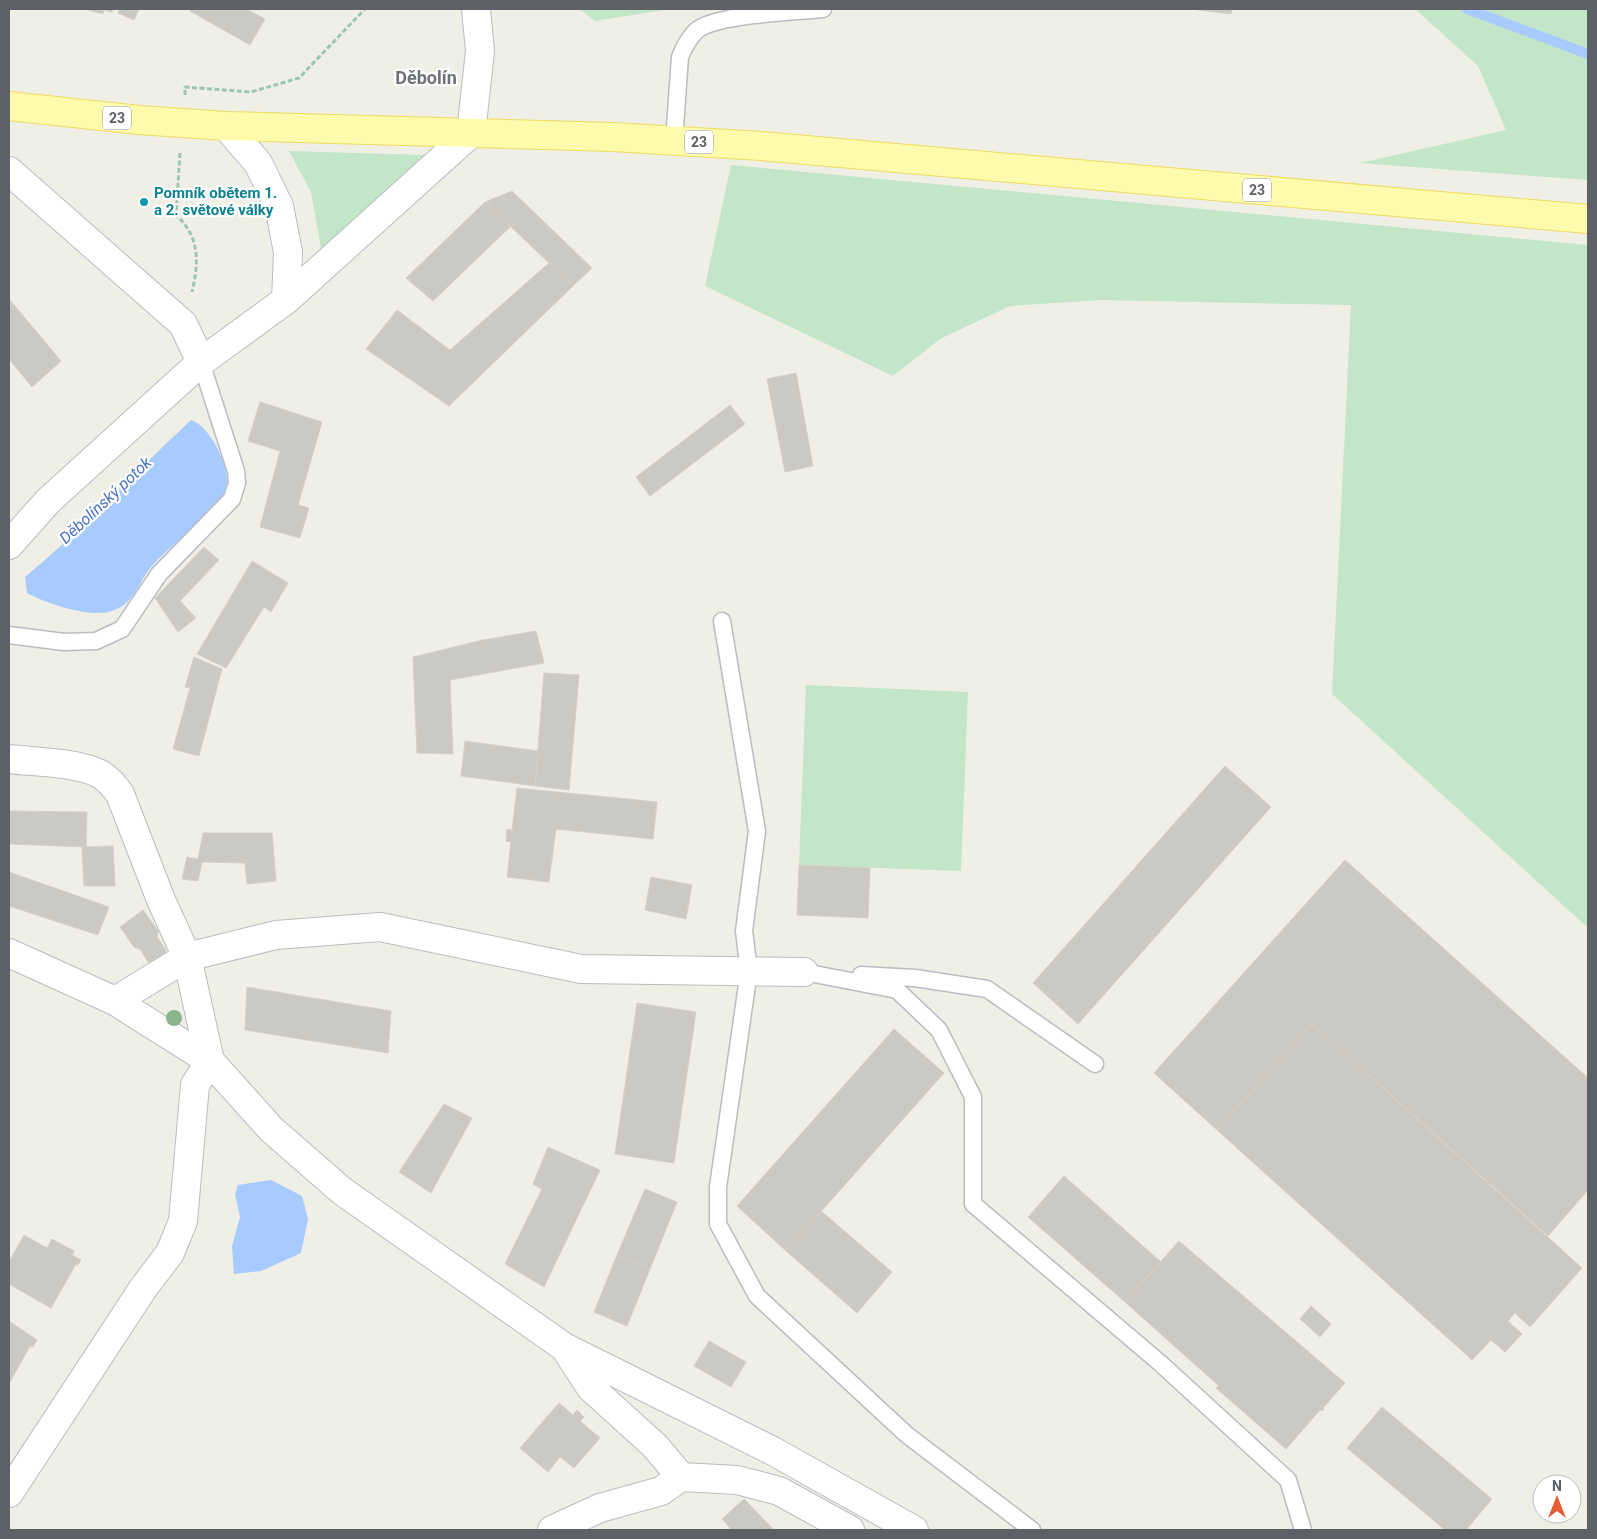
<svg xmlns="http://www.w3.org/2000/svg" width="1597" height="1539" font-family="Roboto,sans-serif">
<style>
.green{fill:#c3e6c8}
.water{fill:#a7cbfe}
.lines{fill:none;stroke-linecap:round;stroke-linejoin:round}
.stream{stroke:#a7cbfe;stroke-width:10}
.building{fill:#cac9c3;stroke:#d4d1c4}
.service-casing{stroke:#babcc1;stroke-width:19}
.minor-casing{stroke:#babcc1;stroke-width:30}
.tertiary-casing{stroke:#babcc1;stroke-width:30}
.primary-casing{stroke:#efdc5f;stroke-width:30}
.path{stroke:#9cc7ae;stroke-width:3;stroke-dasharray:5 2.5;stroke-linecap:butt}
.service{stroke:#fff;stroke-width:16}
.minor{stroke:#fff;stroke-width:28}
.tertiary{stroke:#fff;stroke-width:28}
.primary{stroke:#fefcac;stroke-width:28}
.tree{fill:#89b48d}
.culture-dot{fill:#0f9aa8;stroke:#fff;stroke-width:2}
.labels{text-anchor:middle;stroke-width:4.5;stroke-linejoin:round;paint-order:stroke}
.shield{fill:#fff;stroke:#8e9094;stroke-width:1}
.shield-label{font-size:14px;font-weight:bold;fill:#5d6066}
.culture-label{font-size:15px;font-weight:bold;fill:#0d838f;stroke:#fff;text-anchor:start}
.water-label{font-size:16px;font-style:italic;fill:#4972c2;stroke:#fff}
.quarter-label{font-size:18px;font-weight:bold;fill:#6e7278;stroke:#fff}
</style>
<rect width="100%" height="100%" fill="#efefe6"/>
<path class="green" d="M580,9H670L595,21Z
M1415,9H1588V180L1360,163L1506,130L1478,66Z
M289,151L424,155L417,169L322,254L311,192Z
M731,165L1588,245V928L1332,694L1351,305L1101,300L1010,306L940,339L893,376L705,286Z
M806,685L968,692L961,871L799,865Z"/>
<path class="water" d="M191,420C212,426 237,479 224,498C220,504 212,510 207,514C189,532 168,548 151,567C136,585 136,605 108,612C87,617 45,603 27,593L25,577C84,528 135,472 191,420Z
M271,1180L302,1196L308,1219L301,1253L261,1271L234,1274L232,1246L240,1217L235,1194L238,1185Z"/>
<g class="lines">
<path class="stream" d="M1467,9L1588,54"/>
</g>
<path class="building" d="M85,9H113L112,12L104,10L103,14Z
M120,9H139L134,20L118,13Z
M192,9H246L265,19L250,45L190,11Z
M1191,9H1232L1231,14Z
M512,191L592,268L573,286L485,202Z
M485,202L511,226L433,301L406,278Z
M549,263L573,286L449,406L366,349L397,310L450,350Z
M9,299L61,361L32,387L9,359Z
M796,373L813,466L785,472L767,379Z
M260,402L322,422L298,505L309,508L300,538L260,527L280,451L248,441Z
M730,405L745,424L650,496L636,477Z
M204,547L219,560L180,601L196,618L178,632L155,598Z
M252,561L288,583L271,612L264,607L226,668L197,654Z
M536,631L544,663L450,680L453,754L417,753L413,657L483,640Z
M194,657L222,669L199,756L173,749L190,688L185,687Z
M544,673L579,675L569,790L535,786Z
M465,741L538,751L535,786L461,776Z
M1225,766L1271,807L1078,1024L1033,983Z
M517,788L657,802L653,839L556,829L549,882L507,877L511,842L506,841L507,829L512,830Z
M9,811L87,812L86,847L9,844Z
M203,833H272L276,881L247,884L245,863L202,862L198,881L182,879L187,857L198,859Z
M113,846L115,886H84L82,847Z
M1345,860L1588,1078V1190L1548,1236L1312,1024L1217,1130L1154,1073Z
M799,865L870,868L868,918L797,915Z
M9,872L109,907L98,935L9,906Z
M651,877L692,885L686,919L645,910Z
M143,910L158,931L157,937L166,950L165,958L148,962L140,949L134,947L120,927Z
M247,987L391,1011L388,1053L245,1030Z
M637,1003L696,1012L674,1163L615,1154Z
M1312,1024L1582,1268L1530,1327L1515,1313L1508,1321L1522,1334L1505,1352L1491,1340L1472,1360L1217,1130Z
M894,1029L944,1073L786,1251L737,1206Z
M444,1104L472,1118L431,1193L399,1172Z
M548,1147L600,1170L544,1287L505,1264L542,1189L533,1184Z
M1064,1176L1161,1262L1125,1302L1028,1217Z
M645,1189L677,1202L650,1269L617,1255Z
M821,1211L892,1272L857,1313L786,1251Z
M24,1235L47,1248L52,1239L74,1251L72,1255L81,1260L78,1265L76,1264L51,1308L9,1284V1262Z
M1179,1241L1345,1383L1323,1408L1324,1409L1322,1411L1320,1410L1286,1449L1216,1388L1219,1386L1125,1302Z
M617,1255L650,1269L627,1326L594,1312Z
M1311,1306L1331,1324L1320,1337L1300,1319Z
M9,1321L37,1340L33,1347L30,1346L9,1384Z
M709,1341L746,1362L731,1387L694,1366Z
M559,1403L573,1415L577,1410L584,1417L580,1421L600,1438L574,1468L560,1457L548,1472L520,1448Z
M1382,1407L1492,1499L1466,1530H1445L1347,1448Z
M744,1499L774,1530H732L722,1519Z"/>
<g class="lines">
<defs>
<path id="service" d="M674,141L680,57C684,47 688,39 696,31C715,14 795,12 823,9
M722,621L757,831L744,931L749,971L718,1187V1224L757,1296L907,1435L1032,1530
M9,635L64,642L96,641L122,629L159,574L232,499L237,483L236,471L201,362
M804,972L897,990L939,1030L973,1097V1204L1160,1363L1288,1480L1303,1530
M861,975L915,978L987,989L1095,1064"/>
<path id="minor" d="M226,126L258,163L279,206L288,252L286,300
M9,171L183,324L201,362
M9,759C35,762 74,762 98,773C107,777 114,786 120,794L161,900L187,957L210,1061L195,1085L183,1221L170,1253L144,1287L9,1493
M9,953L115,1001L210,1061L271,1129L342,1191L564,1347L771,1450L914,1530
M115,1001L187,957L276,935L380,927L581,969L804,972
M681,1477L737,1480L779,1491L850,1530
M552,1530L600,1508L661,1491L681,1477L655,1446L591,1388L565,1348"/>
<path id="tertiary" d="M9,545L48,501L201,362L286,300L471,133L480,51L476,9"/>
<path id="primary" d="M9,106L139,120L226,126L613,137L761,146L1588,219"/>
</defs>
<use href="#service" class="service-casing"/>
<use href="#minor" class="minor-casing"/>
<use href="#tertiary" class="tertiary-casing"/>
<use href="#primary" class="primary-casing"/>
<path class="path" d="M185,95V87L251,92L299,78L365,9
M180,153L176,215C200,237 199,262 192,292"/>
<use href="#service" class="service"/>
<use href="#minor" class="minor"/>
<use href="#tertiary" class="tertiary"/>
<use href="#primary" class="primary"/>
</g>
<circle class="tree" cx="174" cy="1018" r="8"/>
<circle class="culture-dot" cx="144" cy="202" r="5"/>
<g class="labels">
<g class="shield">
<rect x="103" y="106.5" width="28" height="23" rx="4"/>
<rect x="685" y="130.5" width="28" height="23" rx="4"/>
<rect x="1243" y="178.5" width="28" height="23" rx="4"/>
</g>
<g class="shield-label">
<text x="117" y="123">23</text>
<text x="699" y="147">23</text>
<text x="1257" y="195">23</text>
</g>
<g class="culture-label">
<text x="154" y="198">Pomník obětem 1.<tspan x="154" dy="17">a 2. světové války</tspan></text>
</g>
<g class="water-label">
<text transform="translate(105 500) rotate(-43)" y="6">Děbolínský potok</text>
</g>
<g class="quarter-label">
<text x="426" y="84">Děbolín</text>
</g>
</g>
<rect width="1597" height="1539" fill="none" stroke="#5d6066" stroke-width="20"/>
<g transform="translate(1557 1499)"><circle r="24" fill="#ffffff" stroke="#bebfc2"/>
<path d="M0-4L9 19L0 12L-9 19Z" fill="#e75c34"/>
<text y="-8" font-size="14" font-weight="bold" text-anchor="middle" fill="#5d6066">N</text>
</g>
</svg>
